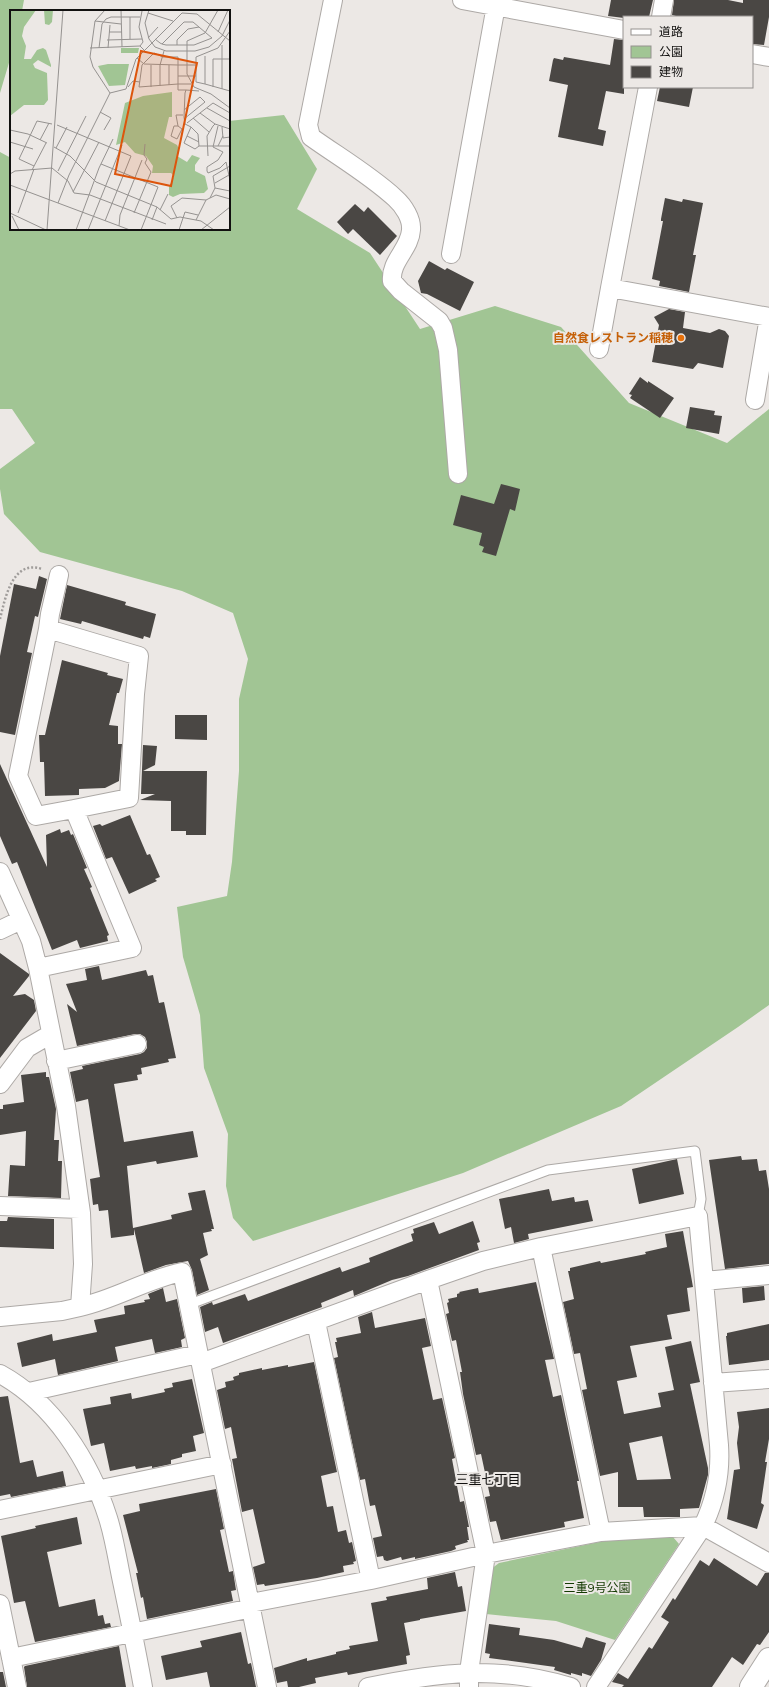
<svg xmlns="http://www.w3.org/2000/svg" width="769" height="1687" font-family="Mulish,'Noto Sans JP',sans-serif">
<style>
.green{fill:#a1c594}
.building{fill:#4a4744;fill-rule:evenodd}
.lines{fill:none;stroke-linecap:round;stroke-linejoin:round}
.lane-casing{stroke:#ada9a6;stroke-width:11}
.street-casing{stroke:#ada9a6;stroke-width:20}
.secondary-casing{stroke:#ada9a6;stroke-width:24}
.path{stroke:#a09d9b;stroke-width:2.5;stroke-dasharray:2 2;stroke-linecap:butt}
.lane{stroke:#fff;stroke-width:9}
.street{stroke:#fff;stroke-width:18}
.secondary{stroke:#fff;stroke-width:22}
.food-dot{fill:#e8710a;stroke:#ece8e5;stroke-width:1.5}
.labels{text-anchor:middle;stroke-width:4;stroke-linejoin:round;paint-order:stroke}
.food-label{font-size:12px;font-weight:bold;fill:#c56008;stroke:#ece8e5;text-anchor:end}
.park-label{font-size:12px;fill:#153b03;stroke:#ece8e5}
.neighbourhood-label{font-size:13px;fill:#121110;stroke:#ece8e5}
.inset-road{fill:none;stroke:#959290;stroke-width:1}
.view{fill:#dd550c;fill-opacity:0.15;stroke:#dd550c;stroke-width:2}
.inset-edge{fill:none;stroke:#121110;stroke-width:2}
</style>
<rect width="100%" height="100%" fill="#ece8e5"/>
<path class="green" d="M0,0H24L22,11H11V56L0,93Z
M284,115L317,169L297,209L370,253L420,329L495,306L561,327L629,403L727,443L769,409V1005L738,1027L621,1106L463,1173L253,1241L233,1218L226,1186L228,1134L204,1068L200,1015L183,957L177,907L227,896L232,862L239,771V699L248,659L233,613L182,591L40,552L4,514L0,489V469L35,443L12,409H0V152L11,158V229H229V121Z
M673,1537L679,1544L615,1640L556,1621L486,1614L491,1569L499,1563L604,1541Z"/>
<path class="building" d="M611,0H653L649,17H624V18L608,16Z
M674,0H728L743,3V0H769V17L764,45L752,44V17H680L672,15Z
M614,39L624,40V94L606,91L598,129L606,131L603,146L558,137L568,85L549,81L553,60L554,58L563,60L564,57L610,65Z
M660,87H693L689,107L657,101Z
M665,198L682,202L683,199L703,203L693,255H696L689,292L659,286L660,281L652,279L663,221H661V219Z
M355,204L364,212L368,207L397,236L380,255L353,229L348,234L337,222Z
M429,261L445,270L447,268L474,282L460,311L427,294L421,293L418,281Z
M669,309L685,312L683,328L710,333L719,329L725,331L729,336L723,368L698,363L693,369L652,362L659,325L654,317Z
M640,377L648,383V381L674,398L660,418L630,398L632,395L629,394Z
M690,407L715,411L714,415L722,416L719,434L686,428Z
M501,484L520,489L515,511L510,509L496,556L482,552L484,547L479,545L482,533L453,525L461,495L494,504Z
M39,576L47,579L38,617L35,616L27,652L32,653L15,735L0,732V656L14,584L36,589Z
M67,585L126,602L125,605L156,614L150,638L144,636L143,639L82,621L81,624L60,619Z
M62,660L108,673L107,675L123,679L119,693H117L109,725L118,726V744H122L119,781L105,788L79,789V795L45,796L44,762H40L39,735H45Z
M175,715H207V740L175,739Z
M143,745L157,746L155,765L143,771H207L206,835H186V831H171V801L140,800L155,794H141Z
M0,764L47,867L46,835L60,829L61,833L69,830L71,835L73,834L87,868L84,869L92,887L90,888L109,935L107,936L108,941L80,948L77,940L52,950L17,862L12,864L0,836Z
M130,815L147,855L150,854L160,877L155,879L157,881L129,894L112,857L106,859L93,826L100,824L102,826Z
M0,953L29,974V976L13,996L25,994L34,1000L36,1011L0,1058Z
M99,966L102,980L146,970L148,976L153,975L159,1003L164,1002L176,1058L168,1059L169,1062L141,1068L142,1074L137,1075L138,1080L114,1084L124,1142L193,1131L198,1157L157,1164L156,1161L127,1166L133,1228L172,1219L171,1215L192,1210L188,1193L205,1190L214,1229H211L212,1231L203,1233L208,1255L200,1259L209,1290L197,1295L192,1270L188,1261L166,1265L144,1273L134,1229V1235L111,1238L108,1210L99,1211L98,1204L93,1205L90,1179L100,1177L88,1099L76,1102L70,1072L83,1069L82,1066L140,1054L144,1052L147,1048V1042L145,1037L140,1034H135L77,1046L67,1004L77,1012L66,984L87,980L85,969Z
M46,1072V1077H49L56,1109L54,1140H59L58,1161H62L61,1198L8,1196L10,1165L25,1166L26,1131L0,1135V1109H3V1105L24,1102L21,1075Z
M741,1156L742,1160L757,1159L759,1171L766,1170L769,1189V1264L725,1269L709,1160Z
M677,1159L684,1194L639,1204L632,1169Z
M549,1189L552,1201L574,1197L575,1202L588,1200L593,1221L528,1234L529,1239L514,1243L511,1227L505,1229L499,1199Z
M8,1217L54,1219V1249L0,1247V1221H7Z
M473,1221L480,1242L477,1243L479,1250L408,1276L392,1280L354,1296L353,1290L321,1303L322,1307L223,1343L218,1327L205,1332L200,1307L212,1302L213,1305L245,1294L248,1301L340,1267L342,1272L370,1262L369,1258L413,1241L411,1234L414,1233L413,1229L434,1222L439,1234Z
M683,1231L693,1287L687,1288L690,1311L667,1315L672,1339L630,1346L637,1377L617,1381L624,1414L661,1407L658,1393L674,1390L665,1347L691,1341L700,1382L690,1384L708,1468V1475L699,1508L680,1509V1517H644L643,1507H618V1472L600,1476L582,1390L587,1389L580,1353L574,1354L563,1302L574,1299L568,1271H570V1268L600,1261L601,1263L646,1254L645,1252L667,1247L665,1234ZM662,1436L671,1479L637,1480L629,1443Z
M536,1282L554,1359L545,1360L553,1397L561,1395L579,1481H577L584,1518L564,1522L565,1527L501,1540L496,1521L490,1522L485,1497L490,1496L481,1454L476,1455L463,1394L460,1372H462L456,1340L452,1341L446,1314L449,1313L447,1303L449,1302L448,1299L457,1297V1294L460,1293L459,1292L478,1288L479,1293Z
M764,1286L765,1300L743,1303L742,1288Z
M163,1288L166,1302L177,1299L185,1338L181,1340L182,1347L155,1353L152,1339L115,1347L118,1361L58,1375L55,1359L22,1367L17,1343L52,1334L53,1341L97,1332L94,1320L125,1314L124,1306L145,1302L144,1300L150,1299L148,1294Z
M372,1312L375,1328L425,1318L431,1346L422,1348L433,1400L442,1398L455,1458L452,1459L460,1502L464,1501L469,1527H467L469,1540H467L468,1542L455,1546L456,1549L451,1551L415,1559V1557L402,1560L401,1557L387,1561L384,1560L383,1556L377,1557L373,1538L382,1536L375,1505L370,1506L365,1479L360,1480L334,1358L338,1357L335,1342H337L336,1338L361,1333L358,1317Z
M769,1324V1360L729,1365L726,1336H727V1333Z
M314,1362L337,1472L321,1476L327,1507L333,1506L338,1532L346,1530L349,1543L352,1542L356,1561L353,1562L354,1564L343,1566L344,1572L317,1578L265,1586L264,1584L257,1585L253,1567L265,1563L253,1509L242,1512L232,1459L237,1458L231,1427L225,1429L217,1390L226,1387L225,1382L234,1380L233,1377L239,1375V1373L262,1368V1370L288,1365V1367Z
M192,1379L204,1433L193,1436L196,1451L182,1454V1457L171,1460V1464L152,1468V1466L136,1469L135,1466L110,1471L104,1443L91,1446L83,1409L111,1404L110,1397L131,1393L132,1399L165,1392L164,1389L173,1387L172,1383Z
M8,1396L20,1463L33,1460L37,1477L63,1471L66,1486L11,1497L10,1494L0,1496V1397Z
M769,1408V1439L765,1462H767L761,1503L764,1505L757,1529L727,1519L734,1470L740,1469L737,1443L739,1427L737,1412Z
M216,1489L224,1529L220,1530L229,1572L233,1571L236,1590L231,1591L233,1601L147,1619L143,1597L141,1598L136,1573H138L123,1515L140,1511L139,1504Z
M77,1517L82,1544L47,1552L59,1607L95,1599L98,1616L103,1615L105,1624L110,1623L111,1627L35,1642L25,1601L14,1603L1,1536L36,1528L35,1526Z
M714,1558L757,1586L765,1573H769V1632L760,1645L757,1644L743,1665L732,1657L712,1687H622L624,1685L612,1682L618,1673L628,1679L649,1647L652,1649L669,1622L661,1617L673,1598L675,1600L700,1560L709,1566Z
M455,1572L458,1587L462,1586L466,1611L420,1619V1620L404,1623L410,1655L406,1656L407,1664L348,1675L347,1672L315,1678L316,1683L299,1687H288L287,1681L277,1683L274,1668L307,1658V1661L336,1654V1652L350,1649L349,1646L378,1641L371,1603L387,1600L386,1597L428,1589L427,1578Z
M489,1624L520,1628L519,1635L554,1640L582,1648L586,1637L606,1643L601,1660L591,1676L582,1673V1676L571,1673V1675L554,1670L555,1667L489,1658L490,1654L485,1653Z
M241,1632L248,1664L251,1663L256,1687H210L207,1672L166,1680L161,1656L202,1647L200,1641Z
M119,1646L126,1687H27L24,1667L25,1666Z
M0,1672H3L6,1687H0Z"/>
<g class="lines">
<defs>
<path id="lane" d="M190,1304L548,1170L695,1151L701,1199L698,1216"/>
<path id="street" d="M333,0L308,125L311,137C339,157 370,175 395,198C404,206 412,219 411,230C410,249 390,261 392,281L401,291L439,321L443,328L448,350L458,474
M462,0L624,30
M661,17L664,0
M752,54L769,57
M648,87L610,288L769,317
M451,254L497,0
M599,349L610,288
M755,400L769,317
M48,629L50,614L59,575
M0,872L31,941L38,968L66,1106L81,1213L83,1264L80,1307L62,1311L0,1317
M0,930L21,920
M38,968L132,948L74,809L129,798L135,694L139,656L48,629L18,776L36,816L74,809
M56,1061L137,1044
M0,1084L27,1048L51,1034
M0,1206L80,1209
M541,1247L601,1532
M428,1280L486,1554L469,1672V1687
M704,1281L769,1275
M80,1307C116,1299 147,1279 182,1272L267,1687
M316,1322L371,1580
M201,1363L428,1280L483,1261L541,1247L698,1216L719,1445C721,1474 716,1499 703,1526L596,1687
M0,1374C53,1403 90,1461 108,1518C115,1540 118,1564 123,1586C130,1620 137,1653 143,1687
M713,1383L769,1379
M29,1392L198,1354
M0,1510L222,1464
M251,1603L371,1580L486,1554L601,1532L703,1526L769,1563
M0,1604L17,1687
M11,1658L252,1608
M368,1687C440,1672 499,1665 571,1687"/>
<path id="secondary" d="M751,1687L769,1659"/>
</defs>
<use href="#lane" class="lane-casing"/>
<use href="#street" class="street-casing"/>
<use href="#secondary" class="secondary-casing"/>
<path class="path" d="M0,619C5,599 12,559 42,569"/>
<use href="#lane" class="lane"/>
<use href="#street" class="street"/>
<use href="#secondary" class="secondary"/>
</g>
<circle class="food-dot" cx="681" cy="338" r="4"/>
<g class="labels">
<g class="food-label">
<text x="673" y="342">自然食レストラン稲穂</text>
</g>
<g class="park-label">
<text x="597" y="1592">三重9号公園</text>
</g>
<g class="neighbourhood-label">
<text x="488" y="1484">三重七丁目</text>
</g>
</g>
<g transform="translate(10 10)">
<rect width="220" height="220" fill="#ece8e5"/>
<path d="M0,0H26L14,17L12,26L16,36L14,49H21L27,40L33,38L36,40L41,55V57L28,50L23,54L25,58L37,63L38,90L34,95H14L0,106ZM34,0H43L42,12L39,15L35,14ZM111,38H129L128,43H111ZM98,54H119L115,75L99,76L88,56ZM162,82V107H159L154,128L167,135L169,139L167,146L177,152L182,145L190,148L185,155V161L195,166L198,179L194,183L170,184L163,187L159,185V177L164,166L161,163H142L143,156L136,146L125,143L115,132L106,135L115,93L133,86Z" fill="#a1c594"/>
<path class="inset-road" d="M95,0L85,11L80,47L83,57L100,83L116,79L126,49L172,3L187,4L220,31M111,0L112,37M139,0L135,13L139,29L145,37L156,41H185L199,37L212,26L220,10M208,0L195,23L177,31V64L184,77L201,84L220,98M138,3L163,11M120,7V29M85,11L111,14M99,22H112M208,22L218,0M138,28L148,17M145,29L150,33L152,34L156,35H184L202,28L183,12H174L152,34M97,30L132,29M167,35V30L178,19L189,17M212,35V79M130,36L133,32L129,17L132,1M80,38L130,36L134,40M89,38L92,14L96,9L101,7H130M98,38L100,15M195,46V74L220,81M127,48L134,54L168,55M168,55H186M168,66H186M168,74L129,77L132,55L144,43L153,47H168V80H176M168,74H181M195,74L186,72V47L208,38L220,21M159,75V55M150,76V55L154,41M118,77L123,71L130,72M141,77V55M203,77V49H220M189,81L176,80L175,83L174,107L175,114L181,117L174,133L185,139L189,136H208M197,98L220,111M174,100L190,87L195,92L174,109M90,102L101,108L94,120M190,103L205,114M183,108L199,122M177,113L203,93L220,103M47,115L121,146L95,211M168,116L172,119L167,129L161,126L164,116H168L166,105H173M208,116L203,137L213,142L208,150L197,157V161L198,163L210,158L216,152L220,170M181,117L188,124L189,136M212,117L213,128L220,127M0,120L18,124L37,133M177,126L189,132M213,126L208,136H220M30,130L39,113M0,132L23,139M44,137L60,146L86,172L147,197L161,209L170,207L191,211L204,220M46,138L57,117M198,146L197,126L203,116L205,114L220,119M91,154L148,177L131,220M24,156L9,149L27,111L42,114M22,160L36,133M48,161L76,106M0,164L5,161L42,158L58,171L64,183L80,185L156,214M205,173L219,165M0,175L120,220M205,178L220,181M63,182L89,132M200,188L205,178L203,166L220,156M48,193L59,165L100,83M150,200L158,184M0,203L36,220M8,203L24,159M124,203L141,162L135,153L137,149L134,145L135,134M2,206L9,220M167,208L161,196L172,188L196,190L206,185L220,189M142,210L147,197M186,210L196,190M109,216L110,205L132,150M37,220L53,0M66,220L89,158L103,129M78,220L112,135M169,220L175,202L188,205M191,220L220,197"/>
<path class="view" d="M131,41L187,53L161,176L105,164Z"/>
<rect width="220" height="220" class="inset-edge"/>
</g>
<rect x="623" y="16" width="130" height="72" fill="#ece8e5" stroke="#959290"/>
<rect x="631" y="29" width="20" height="6" fill="#ffffff" stroke="#959290"/>
<text x="659" y="36" font-size="12" fill="#121110">道路</text>
<rect x="631" y="46" width="20" height="12" fill="#a1c594" stroke="#959290"/>
<text x="659" y="56" font-size="12" fill="#121110">公園</text>
<rect x="631" y="66" width="20" height="12" fill="#4a4744" stroke="#959290"/>
<text x="659" y="76" font-size="12" fill="#121110">建物</text>
</svg>
